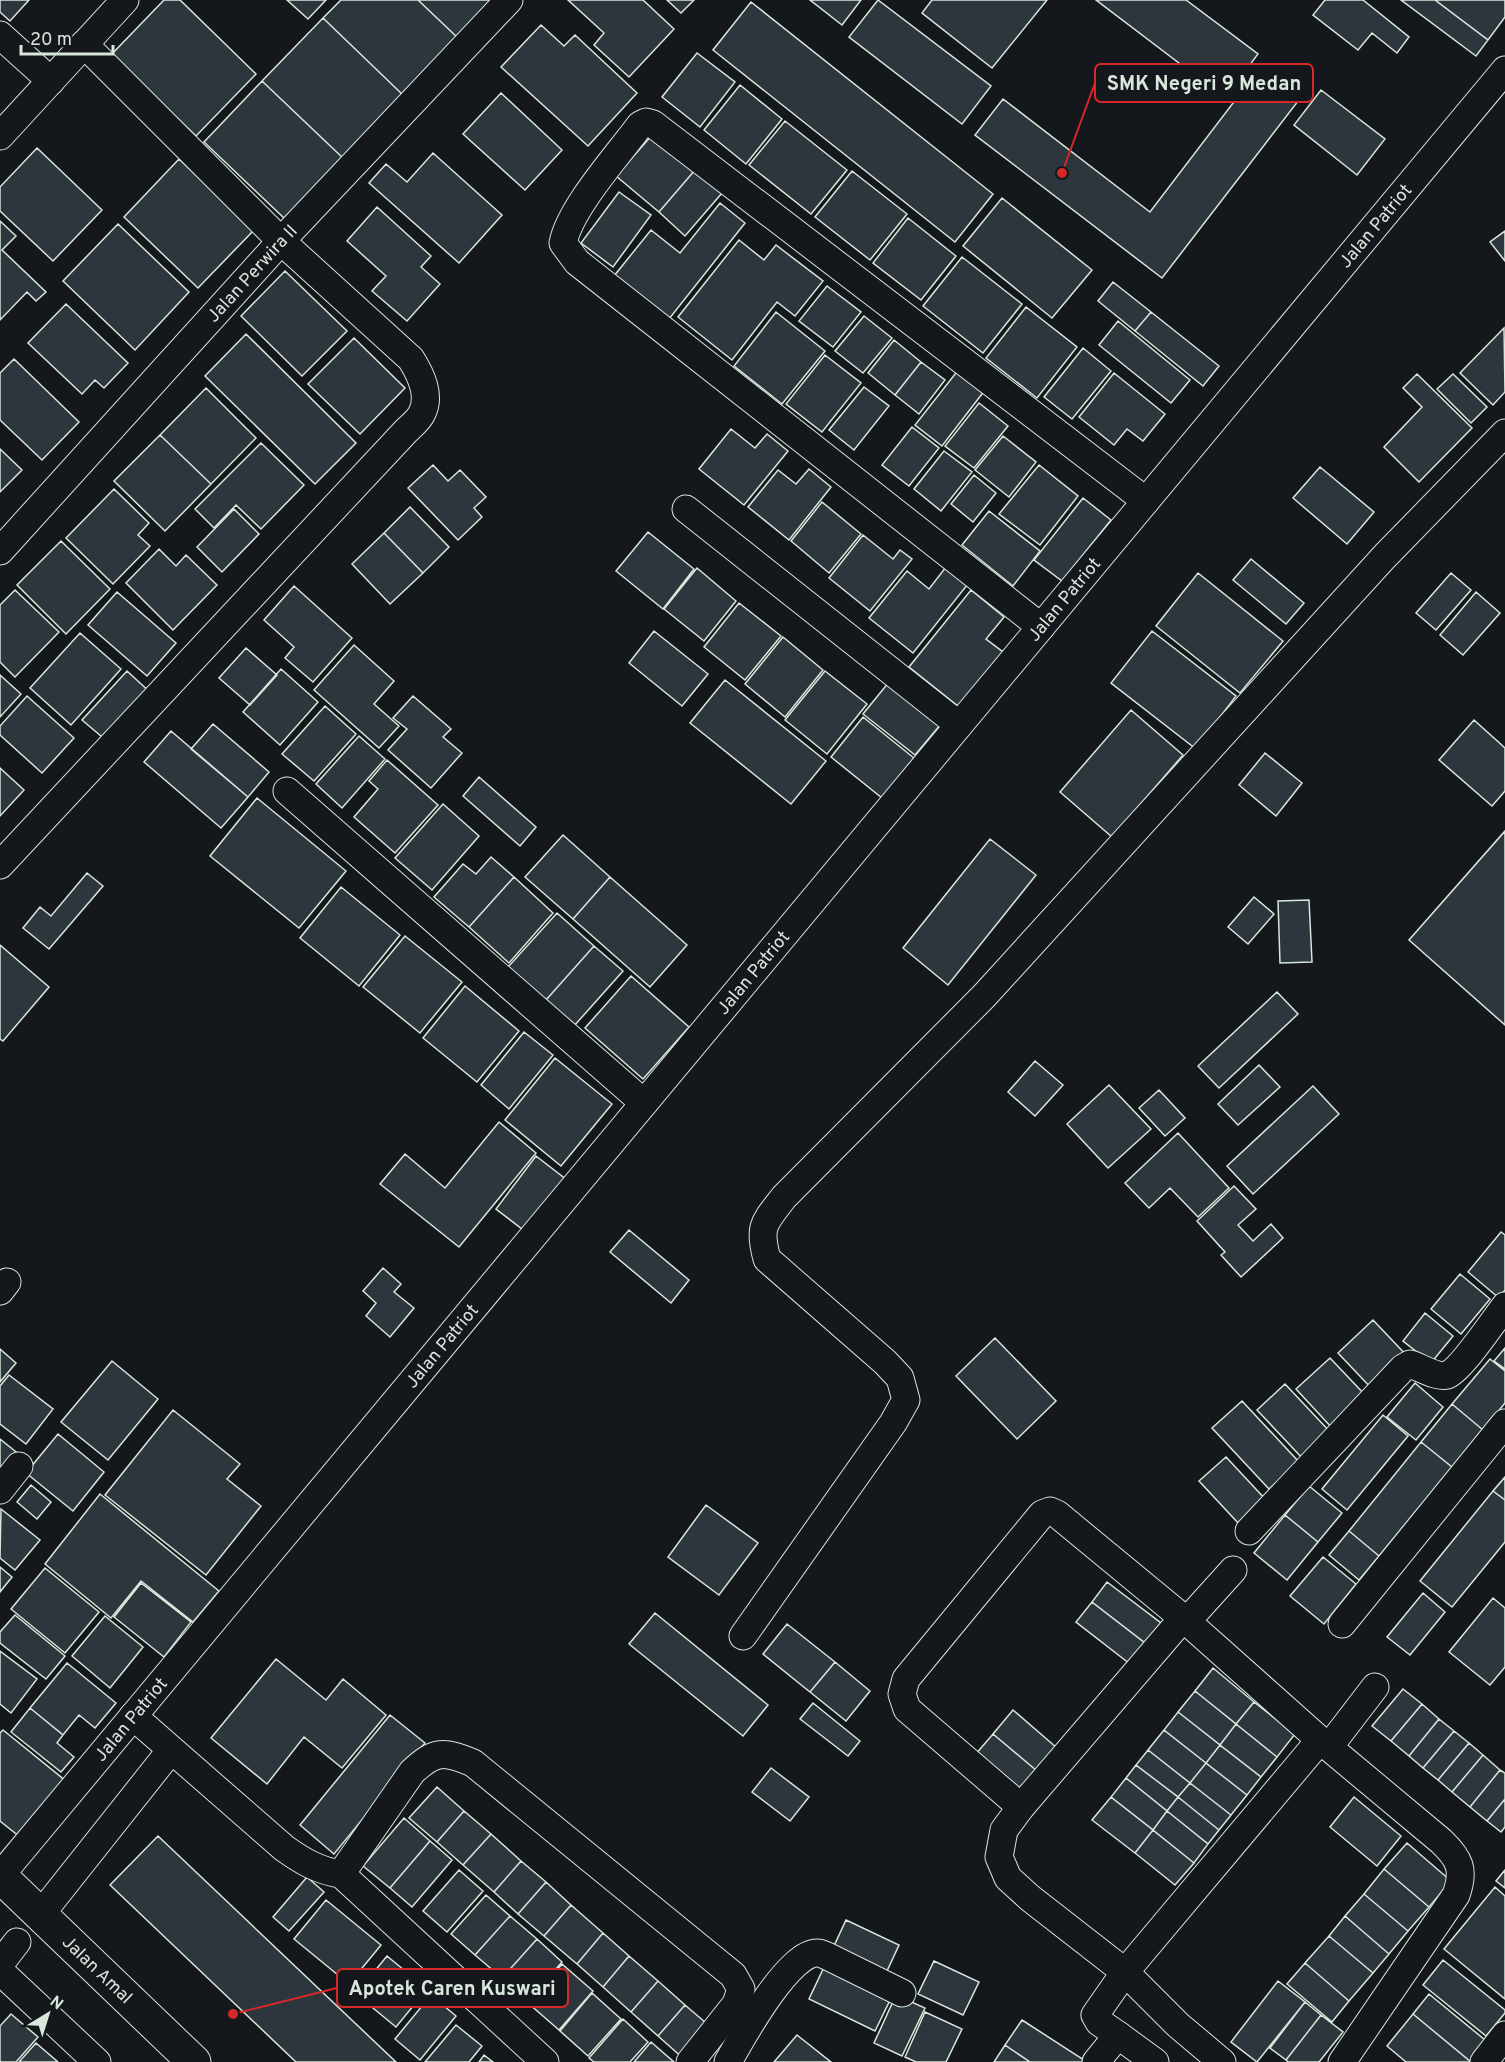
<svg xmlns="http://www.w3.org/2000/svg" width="1505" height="2062" font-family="Overpass,sans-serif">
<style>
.building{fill:#2c363c;stroke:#d8e6dc;stroke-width:1.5}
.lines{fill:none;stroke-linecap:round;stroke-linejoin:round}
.street-casing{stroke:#d8e6dc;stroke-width:29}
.secondary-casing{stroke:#d8e6dc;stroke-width:35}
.street{stroke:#14181c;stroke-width:27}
.secondary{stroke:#14181c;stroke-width:33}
.labels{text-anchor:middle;stroke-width:4.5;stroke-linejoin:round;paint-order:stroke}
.street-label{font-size:18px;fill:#d8e6dc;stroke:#14181c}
.leader{fill:none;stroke:#d62828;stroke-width:2}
.callout-dot{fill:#d62828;stroke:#14181c;stroke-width:2}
.callout{fill:#14181c;stroke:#d62828;stroke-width:2}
.callout-label{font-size:20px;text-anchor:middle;font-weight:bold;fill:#d8e6dc}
</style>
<rect width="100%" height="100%" fill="#14181c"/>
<path class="building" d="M0,0H29L10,21L0,12Z
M164,0H180L256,74L196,136L111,55Z
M287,0H326L308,19Z
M341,0H418L459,39L404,96L323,18Z
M418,0H497L459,39Z
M568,0H643L674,29L629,77L594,45L604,33Z
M667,0H694L681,13Z
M810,0H861L842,25Z
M878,0L991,86L962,124L849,37Z
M932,0H1047L992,68L922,13Z
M1096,0H1186L1258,54L1225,98Z
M1325,0H1363L1409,37L1397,53L1372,33L1358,50L1313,15Z
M1401,0H1435L1488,40L1476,56Z
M1435,0H1505V17L1488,40Z
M751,2L993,194L955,242L713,50Z
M323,18L404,96L344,159L262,81Z
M541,25L564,46L575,35L637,93L588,146L501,67Z
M697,53L735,82L700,127L662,97Z
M1262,65L1302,96L1162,278L975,135L1003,99L1150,212Z
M262,81L344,159L285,219L204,142Z
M740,85L782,119L746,164L704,130Z
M1321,90L1385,139L1357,175L1294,125Z
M501,93L562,150L525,190L463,134Z
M785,121L847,170L811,214L749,165Z
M653,134L695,170L659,212L616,176Z
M37,148L102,210L53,261L0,211V187Z
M433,153L502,215L459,263L369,183L386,164L407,182Z
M179,159L254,230L198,288L124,217Z
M695,170L722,193L685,236L659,212Z
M852,171L907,214L870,260L815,217Z
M619,192L651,215L613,267L581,243Z
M1002,198L1092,270L1052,318L963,246Z
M720,203L745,223L669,319L614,276L651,230L680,253Z
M377,207L431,256L421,267L440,284L407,321L372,291L386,276L347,241Z
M908,218L956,256L921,300L873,263Z
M0,221L16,236L2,250L46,292L36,301L27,292L0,320Z
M118,224L189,292L135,350L63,281Z
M1505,231V261L1490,242Z
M739,240L764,260L776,245L823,281L795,316L777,302L732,360L678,317Z
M962,257L1022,304L983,353L923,306Z
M285,271L347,331L302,376L241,316Z
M1113,282L1151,312L1135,331L1098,301Z
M827,286L861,312L833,347L799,321Z
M66,304L128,363L104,388L95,380L82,394L28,343Z
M1026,307L1077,347L1037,398L986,358Z
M776,312L825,351L782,404L734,366Z
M1151,312L1219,366L1203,386L1135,331Z
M864,316L892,338L863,373L835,351Z
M1118,321L1190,380L1171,403L1099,345Z
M1504,328L1505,392L1493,405L1460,373Z
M246,334L356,443L315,484L205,376Z
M354,338L405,388L360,434L308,384Z
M894,340L921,362L895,395L868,373Z
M1083,348L1111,371L1072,419L1044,397Z
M825,355L861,383L822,432L786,404Z
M14,359L79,422L42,460L0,420V373Z
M921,362L945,380L919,414L895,395Z
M959,369L985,390L942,446L915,425Z
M1114,373L1165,414L1143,441L1127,429L1114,445L1079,417Z
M1417,374L1472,428L1419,482L1384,447L1422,407L1403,388Z
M1453,374L1487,407L1471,423L1437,389Z
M864,387L889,406L854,450L829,430Z
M206,388L256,438L211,484L160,435Z
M979,403L1008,426L974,468L945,446Z
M912,427L939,448L909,486L882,465Z
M731,429L755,448L767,434L788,451L744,505L699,469Z
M160,435L211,484L165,531L114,481Z
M1003,436L1036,462L1009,497L975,470Z
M261,443L304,485L261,529L236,505L214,528L195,509Z
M0,449L22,470L0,492Z
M944,451L972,472L941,511L914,489Z
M433,465L448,481L460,470L486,497L474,508L482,517L458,540L408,488Z
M1039,465L1078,496L1040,545L999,514Z
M1320,467L1374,512L1347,544L1293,498Z
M809,469L831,487L789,540L748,507L778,470L796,484Z
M974,475L996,493L973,522L951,504Z
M114,489L149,523L138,535L150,546L113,584L66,538Z
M1083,498L1111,520L1062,581L1034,560Z
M822,502L861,534L829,573L791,541Z
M410,507L449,547L423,573L384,533Z
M234,509L259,534L222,572L197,547Z
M989,511L1040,551L1013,586L962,545Z
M648,532L694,569L663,609L616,571Z
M384,533L423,573L390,604L352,564Z
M863,535L893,559L900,550L912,559L870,611L829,578Z
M61,541L110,589L66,634L17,585Z
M159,549L176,566L186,555L217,585L173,630L126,583Z
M1251,559L1304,603L1286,624L1233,580Z
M946,567L968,584L913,653L869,618L907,571L929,589Z
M697,568L736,601L704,641L664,609Z
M1198,573L1283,641L1240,693L1156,626Z
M1451,573L1471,590L1436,630L1416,613Z
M294,586L352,638L313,682L285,658L294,647L264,620Z
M15,590L59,632L15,677L0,662V605Z
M971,590L1004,617L986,639L1007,655L963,710L909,667Z
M117,592L176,643L147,676L88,625Z
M1476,592L1500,613L1463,655L1440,635Z
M739,603L781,636L745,680L704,647Z
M654,631L708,674L682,706L629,663Z
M1152,631L1236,696L1196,749L1111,683Z
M80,633L121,669L71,725L30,688Z
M783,637L823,670L785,717L745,684Z
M354,645L394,681L374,704L399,726L379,748L314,690Z
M246,648L277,675L250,705L219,678Z
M281,669L318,702L280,745L243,712Z
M127,671L152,694L108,742L82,720Z
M825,671L867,704L827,754L785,720Z
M0,675L21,694L0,717Z
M725,680L826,761L791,804L690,723Z
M889,682L941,724L915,755L863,714Z
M27,696L74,738L42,773L0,735V726Z
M413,696L451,729L443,737L462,753L431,788L388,750L407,729L393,718Z
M325,706L356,734L314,781L282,754Z
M1131,710L1183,755L1112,837L1060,792Z
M863,717L914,758L882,798L831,757Z
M1474,720L1505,748V791L1492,806L1439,760Z
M213,724L269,772L248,797L191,749Z
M171,731L248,797L221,828L144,762Z
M359,736L385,759L342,808L316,784Z
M1265,753L1302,783L1276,816L1239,785Z
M387,760L438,805L395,853L354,817L378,789L369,781Z
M0,768L24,790L0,816Z
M479,777L536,827L520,846L463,796Z
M257,798L346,871L299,928L210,856Z
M443,804L479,836L432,890L395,858Z
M1505,831V1025L1409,940Z
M563,835L610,877L573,919L525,877Z
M990,839L1036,875L948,985L903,948Z
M491,857L514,877L469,927L434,897L463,864L476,874Z
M87,873L103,886L49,949L23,928L40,907L51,916Z
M514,877L553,913L509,963L469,927Z
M610,877L687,945L650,987L573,919Z
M341,887L400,935L359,986L300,938Z
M1254,897L1274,914L1248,944L1228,927Z
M1309,900L1312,962L1280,963L1278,901Z
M557,913L594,946L546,1000L508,967Z
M405,936L462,982L420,1033L363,987Z
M0,945L49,987L3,1041L0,1039Z
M594,946L623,971L574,1026L546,1000Z
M631,976L689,1027L643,1079L585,1028Z
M465,986L519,1031L477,1082L423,1038Z
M1277,992L1298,1014L1219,1088L1198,1066Z
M524,1032L553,1055L509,1109L481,1085Z
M555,1058L612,1104L561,1166L505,1120Z
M1035,1061L1063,1085L1035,1116L1008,1092Z
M1259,1065L1280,1087L1238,1125L1218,1104Z
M1109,1085L1151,1129L1108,1168L1067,1124Z
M1313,1086L1339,1114L1253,1194L1227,1166Z
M1159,1090L1185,1118L1165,1136L1139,1108Z
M499,1122L536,1153L459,1247L380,1184L405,1154L445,1188Z
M1178,1133L1229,1188L1198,1217L1170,1188L1149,1208L1125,1183Z
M536,1156L572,1184L531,1236L496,1209Z
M1234,1186L1256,1209L1238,1225L1253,1241L1271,1224L1283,1238L1241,1277L1221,1255L1225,1252L1197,1221Z
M629,1230L689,1280L671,1303L610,1252Z
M1501,1232L1505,1235V1290L1499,1298L1468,1272Z
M383,1268L401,1284L394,1292L414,1308L390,1337L366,1316L376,1303L363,1291Z
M1460,1274L1490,1299L1461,1334L1431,1309Z
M1425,1313L1453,1336L1431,1363L1403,1341Z
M1373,1320L1409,1358L1374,1391L1338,1353Z
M995,1338L1056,1401L1017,1439L956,1376Z
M1505,1348V1369L1494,1361Z
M0,1349L16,1363L0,1382Z
M1330,1358L1367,1397L1333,1429L1296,1389Z
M1490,1359L1505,1371V1403L1483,1430L1452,1404Z
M112,1361L158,1399L108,1460L61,1422Z
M9,1375L53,1409L26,1444L0,1424V1386Z
M1415,1383L1443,1407L1416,1440L1387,1417Z
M1285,1384L1333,1435L1305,1461L1257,1410Z
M1242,1401L1299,1462L1269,1489L1212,1428Z
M1452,1404L1483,1430L1452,1467L1421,1442Z
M173,1410L240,1464L227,1479L261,1506L206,1575L105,1495Z
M1383,1415L1408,1436L1347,1510L1322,1489Z
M58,1434L104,1472L73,1511L26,1473Z
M0,1439L20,1455L0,1480Z
M1421,1442L1452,1467L1379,1556L1349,1531Z
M1226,1457L1267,1501L1240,1525L1199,1481Z
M1505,1477V1500L1493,1491Z
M31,1485L51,1502L37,1519L17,1502Z
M1309,1486L1342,1513L1318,1542L1285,1515Z
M1493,1491L1505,1500V1542L1452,1607L1420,1581Z
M100,1494L219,1591L193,1622L141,1581L111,1618L45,1564Z
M706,1505L758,1543L719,1595L668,1557Z
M1,1509L40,1540L15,1570L0,1558Z
M1285,1515L1318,1542L1287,1580L1254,1553Z
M1349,1531L1379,1556L1359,1580L1329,1555Z
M1323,1557L1356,1584L1324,1624L1290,1596Z
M0,1567L12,1577L0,1592Z
M45,1568L99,1612L65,1653L11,1609Z
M1107,1582L1161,1623L1145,1643L1092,1602Z
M141,1583L191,1622L164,1657L114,1617Z
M1423,1593L1445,1612L1410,1655L1387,1637Z
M1493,1598L1505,1608V1667L1490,1685L1449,1652Z
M1092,1602L1145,1643L1130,1664L1076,1622Z
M655,1613L768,1705L743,1736L629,1644Z
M15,1615L65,1656L46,1679L0,1643V1632Z
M105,1616L143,1647L110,1688L72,1656Z
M787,1624L835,1662L810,1692L763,1654Z
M0,1651L37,1679L11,1713L0,1704Z
M276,1659L326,1700L343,1679L386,1715L342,1768L304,1737L267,1784L211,1738Z
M835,1662L870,1691L846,1721L810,1692Z
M67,1663L116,1703L95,1728L79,1715L63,1735L30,1708Z
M1213,1668L1254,1702L1236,1724L1195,1691Z
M1403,1689L1422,1704L1391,1741L1372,1726Z
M1195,1691L1236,1724L1220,1745L1178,1712Z
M1254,1702L1295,1734L1277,1757L1236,1724Z
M813,1703L860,1741L848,1756L800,1719Z
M1422,1704L1439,1719L1409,1756L1391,1741Z
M30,1708L63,1735L57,1743L74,1757L61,1772L11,1732Z
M1013,1710L1057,1748L1037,1771L993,1734Z
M1178,1712L1220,1745L1206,1763L1164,1730Z
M390,1715L425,1743L334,1854L300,1825Z
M1439,1719L1454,1731L1423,1768L1409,1756Z
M1236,1724L1277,1757L1261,1777L1220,1745Z
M3,1730L66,1781L20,1837L0,1821V1733Z
M1164,1730L1206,1763L1190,1783L1148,1750Z
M1454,1731L1469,1743L1438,1780L1423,1768Z
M993,1734L1037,1771L1020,1792L975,1755Z
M1469,1743L1483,1755L1452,1792L1438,1780Z
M1220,1745L1261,1777L1247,1795L1206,1763Z
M1148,1750L1190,1783L1178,1797L1136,1765Z
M1483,1755L1500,1770L1470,1807L1452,1792Z
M1206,1763L1247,1795L1231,1815L1190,1783Z
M1136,1765L1178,1797L1167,1811L1126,1778Z
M771,1768L809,1797L790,1821L752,1792Z
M1500,1770L1505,1773V1799L1487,1821L1470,1807Z
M1126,1778L1167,1811L1153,1830L1111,1797Z
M1190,1783L1231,1815L1219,1830L1178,1797Z
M437,1787L464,1811L437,1842L409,1818Z
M1111,1797L1153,1830L1135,1853L1092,1820Z
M1178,1797L1219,1830L1208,1844L1167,1811Z
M1354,1797L1401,1836L1377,1866L1330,1827Z
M1505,1799V1827L1501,1832L1487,1821Z
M464,1811L491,1834L463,1865L437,1842Z
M1167,1811L1208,1844L1194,1863L1153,1830Z
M404,1818L430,1841L390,1888L363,1866Z
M1153,1830L1194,1863L1175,1885L1135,1853Z
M491,1834L521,1861L494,1892L463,1865Z
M158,1836L396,2062H296L110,1885Z
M430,1841L452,1860L412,1907L390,1888Z
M1407,1843L1451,1881L1429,1907L1384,1869Z
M521,1861L546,1882L518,1914L494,1892Z
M1384,1869L1429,1907L1408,1931L1364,1894Z
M459,1870L483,1891L447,1932L423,1911Z
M1505,1870V1888L1496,1881Z
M307,1877L324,1892L289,1931L273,1917Z
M546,1882L571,1905L544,1936L518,1914Z
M1495,1887L1505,1896V1999L1444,1949Z
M1364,1894L1408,1931L1389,1954L1345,1916Z
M486,1895L510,1916L475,1955L451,1934Z
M326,1900L381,1945L349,1984L294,1939Z
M571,1905L603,1933L577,1964L544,1936Z
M510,1916L537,1939L502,1978L475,1955Z
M1345,1916L1389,1954L1373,1973L1329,1936Z
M846,1920L899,1945L887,1971L834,1946Z
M603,1933L629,1956L603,1987L577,1964Z
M1329,1936L1373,1973L1349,2001L1305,1963Z
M537,1939L562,1962L528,2001L502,1978Z
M387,1956L427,1989L396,2027L356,1994Z
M629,1956L658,1981L631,2012L603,1987Z
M1443,1960L1505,2010V2013L1486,2036L1423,1985Z
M934,1961L979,1982L963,2015L918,1994Z
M1305,1963L1349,2001L1332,2022L1287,1984Z
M562,1964L593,1991L559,2030L528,2003Z
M825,1965L892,1996L875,2031L809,1999Z
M658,1981L685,2005L658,2036L631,2012Z
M1278,1981L1305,2002L1257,2062L1231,2042Z
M592,1993L621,2019L588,2056L560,2031Z
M1429,1994L1490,2044L1471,2062L1413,2014Z
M431,1995L456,2016L420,2060L395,2039Z
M896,1995L925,2008L902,2056L874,2043Z
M1305,2002L1321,2015L1286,2060L1270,2048Z
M685,2005L713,2029L685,2060L658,2036Z
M925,2012L962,2029L946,2062H916L905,2057Z
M11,2014L38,2037L16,2062H0V2026Z
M1413,2014L1471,2062H1406L1387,2046Z
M1321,2015L1343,2032L1319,2062H1288L1286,2060Z
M623,2019L648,2042L630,2062H594L589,2058Z
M1022,2020L1087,2062H1030L1005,2045Z
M456,2025L482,2046L469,2062H425Z
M797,2035L831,2062H774Z
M651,2042L674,2062H634Z
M36,2043L58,2062H19Z
M1005,2045L1030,2062H994Z
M484,2055L493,2062H479Z"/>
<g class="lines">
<defs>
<g id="street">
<path d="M0,35L51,81"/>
<path d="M0,136L125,0"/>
<path d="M686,509L959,725"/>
<path id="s1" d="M0,551L281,241L509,0"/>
<path d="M1041,627L577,262L563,243C570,208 618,155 640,125L646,122L653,124L1146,501"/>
<path d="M287,791L644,1103"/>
<path d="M0,865L406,431C411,426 419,420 422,413C431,395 421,375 411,359L281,241L84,44"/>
<path d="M0,1291L7,1282"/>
<path d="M0,1490L19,1466"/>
<path d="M1249,1531L1403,1368L1410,1364C1420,1367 1437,1378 1447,1375C1461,1370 1494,1320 1505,1306"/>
<path d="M1187,1621L1233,1570"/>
<path d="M1342,1624L1505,1423"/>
<path d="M743,1636L893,1423L906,1400L900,1378L885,1362L767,1259C758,1226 764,1223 784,1197L984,996L1385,556L1505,433"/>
<path d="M133,1716L284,1848C302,1861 319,1871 341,1874L545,2062"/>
<path d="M1329,1747L1375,1687"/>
<path d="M1021,1807L907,1709L902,1694L906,1679L1042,1514L1050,1511L1057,1514L1183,1618"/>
<path d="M341,1874L412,1772C435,1750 444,1751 473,1763L733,1975L741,1989L736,2004L690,2062"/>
<path id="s2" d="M0,1876L1505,70"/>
<path d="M41,1914L171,1750"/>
<path d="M0,1964L17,1942"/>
<path d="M0,1971L97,2062"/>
<path d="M1118,2035L1099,2022L1095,2015L1125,1972L1030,1898L1008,1878L999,1857L1004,1830L1021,1807L1183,1618L1320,1740L1441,1841C1460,1859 1465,1870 1456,1895L1342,2062"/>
<path d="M728,2062C741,2039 789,1951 818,1953C821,1953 824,1955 827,1956L902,1993"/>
<path d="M1096,2062L1118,2035L1155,2062"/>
<path d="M1222,2062L1178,2025L1125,1972L1320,1740"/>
<path d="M1484,2062L1505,2035"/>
</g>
<g id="secondary">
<path id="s3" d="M0,1876L194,2062"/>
</g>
</defs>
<use href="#street" class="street-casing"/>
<use href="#secondary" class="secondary-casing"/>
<use href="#street" class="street"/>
<use href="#secondary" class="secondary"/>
</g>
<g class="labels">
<g class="street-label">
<text dy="6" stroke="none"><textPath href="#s2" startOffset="2148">Jalan Patriot</textPath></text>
<text dy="6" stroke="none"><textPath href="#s1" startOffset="375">Jalan Perwira II</textPath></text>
<text dy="6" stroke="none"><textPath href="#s2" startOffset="1662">Jalan Patriot</textPath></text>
<text dy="6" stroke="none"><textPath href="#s2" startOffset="1176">Jalan Patriot</textPath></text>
<text dy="6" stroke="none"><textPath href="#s2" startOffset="690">Jalan Patriot</textPath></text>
<text dy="6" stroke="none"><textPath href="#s2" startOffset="204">Jalan Patriot</textPath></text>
<text dy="6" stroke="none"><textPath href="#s3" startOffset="135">Jalan Amal</textPath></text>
</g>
</g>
<path class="leader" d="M1062 173L1095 83M233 2014L337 1988"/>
<g class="callout-dot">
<circle cx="1062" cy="173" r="6"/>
<circle cx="233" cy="2014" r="6"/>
</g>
<g class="callout">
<rect x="1095" y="64" width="218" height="38" rx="6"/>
<rect x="337" y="1969" width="231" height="38" rx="6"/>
</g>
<g class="callout-label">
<text x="1204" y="90">SMK Negeri 9 Medan</text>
<text x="452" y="1995">Apotek Caren Kuswari</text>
</g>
<g transform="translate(48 2014) rotate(38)" stroke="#14181c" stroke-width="4.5" paint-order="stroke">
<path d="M0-4.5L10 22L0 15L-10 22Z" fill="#d8e6dc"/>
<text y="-9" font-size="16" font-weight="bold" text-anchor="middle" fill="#d8e6dc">N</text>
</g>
<path d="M21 45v9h92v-9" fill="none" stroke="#d8e6dc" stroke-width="3"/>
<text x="30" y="45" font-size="18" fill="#d8e6dc" stroke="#14181c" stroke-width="4.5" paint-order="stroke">20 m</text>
</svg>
